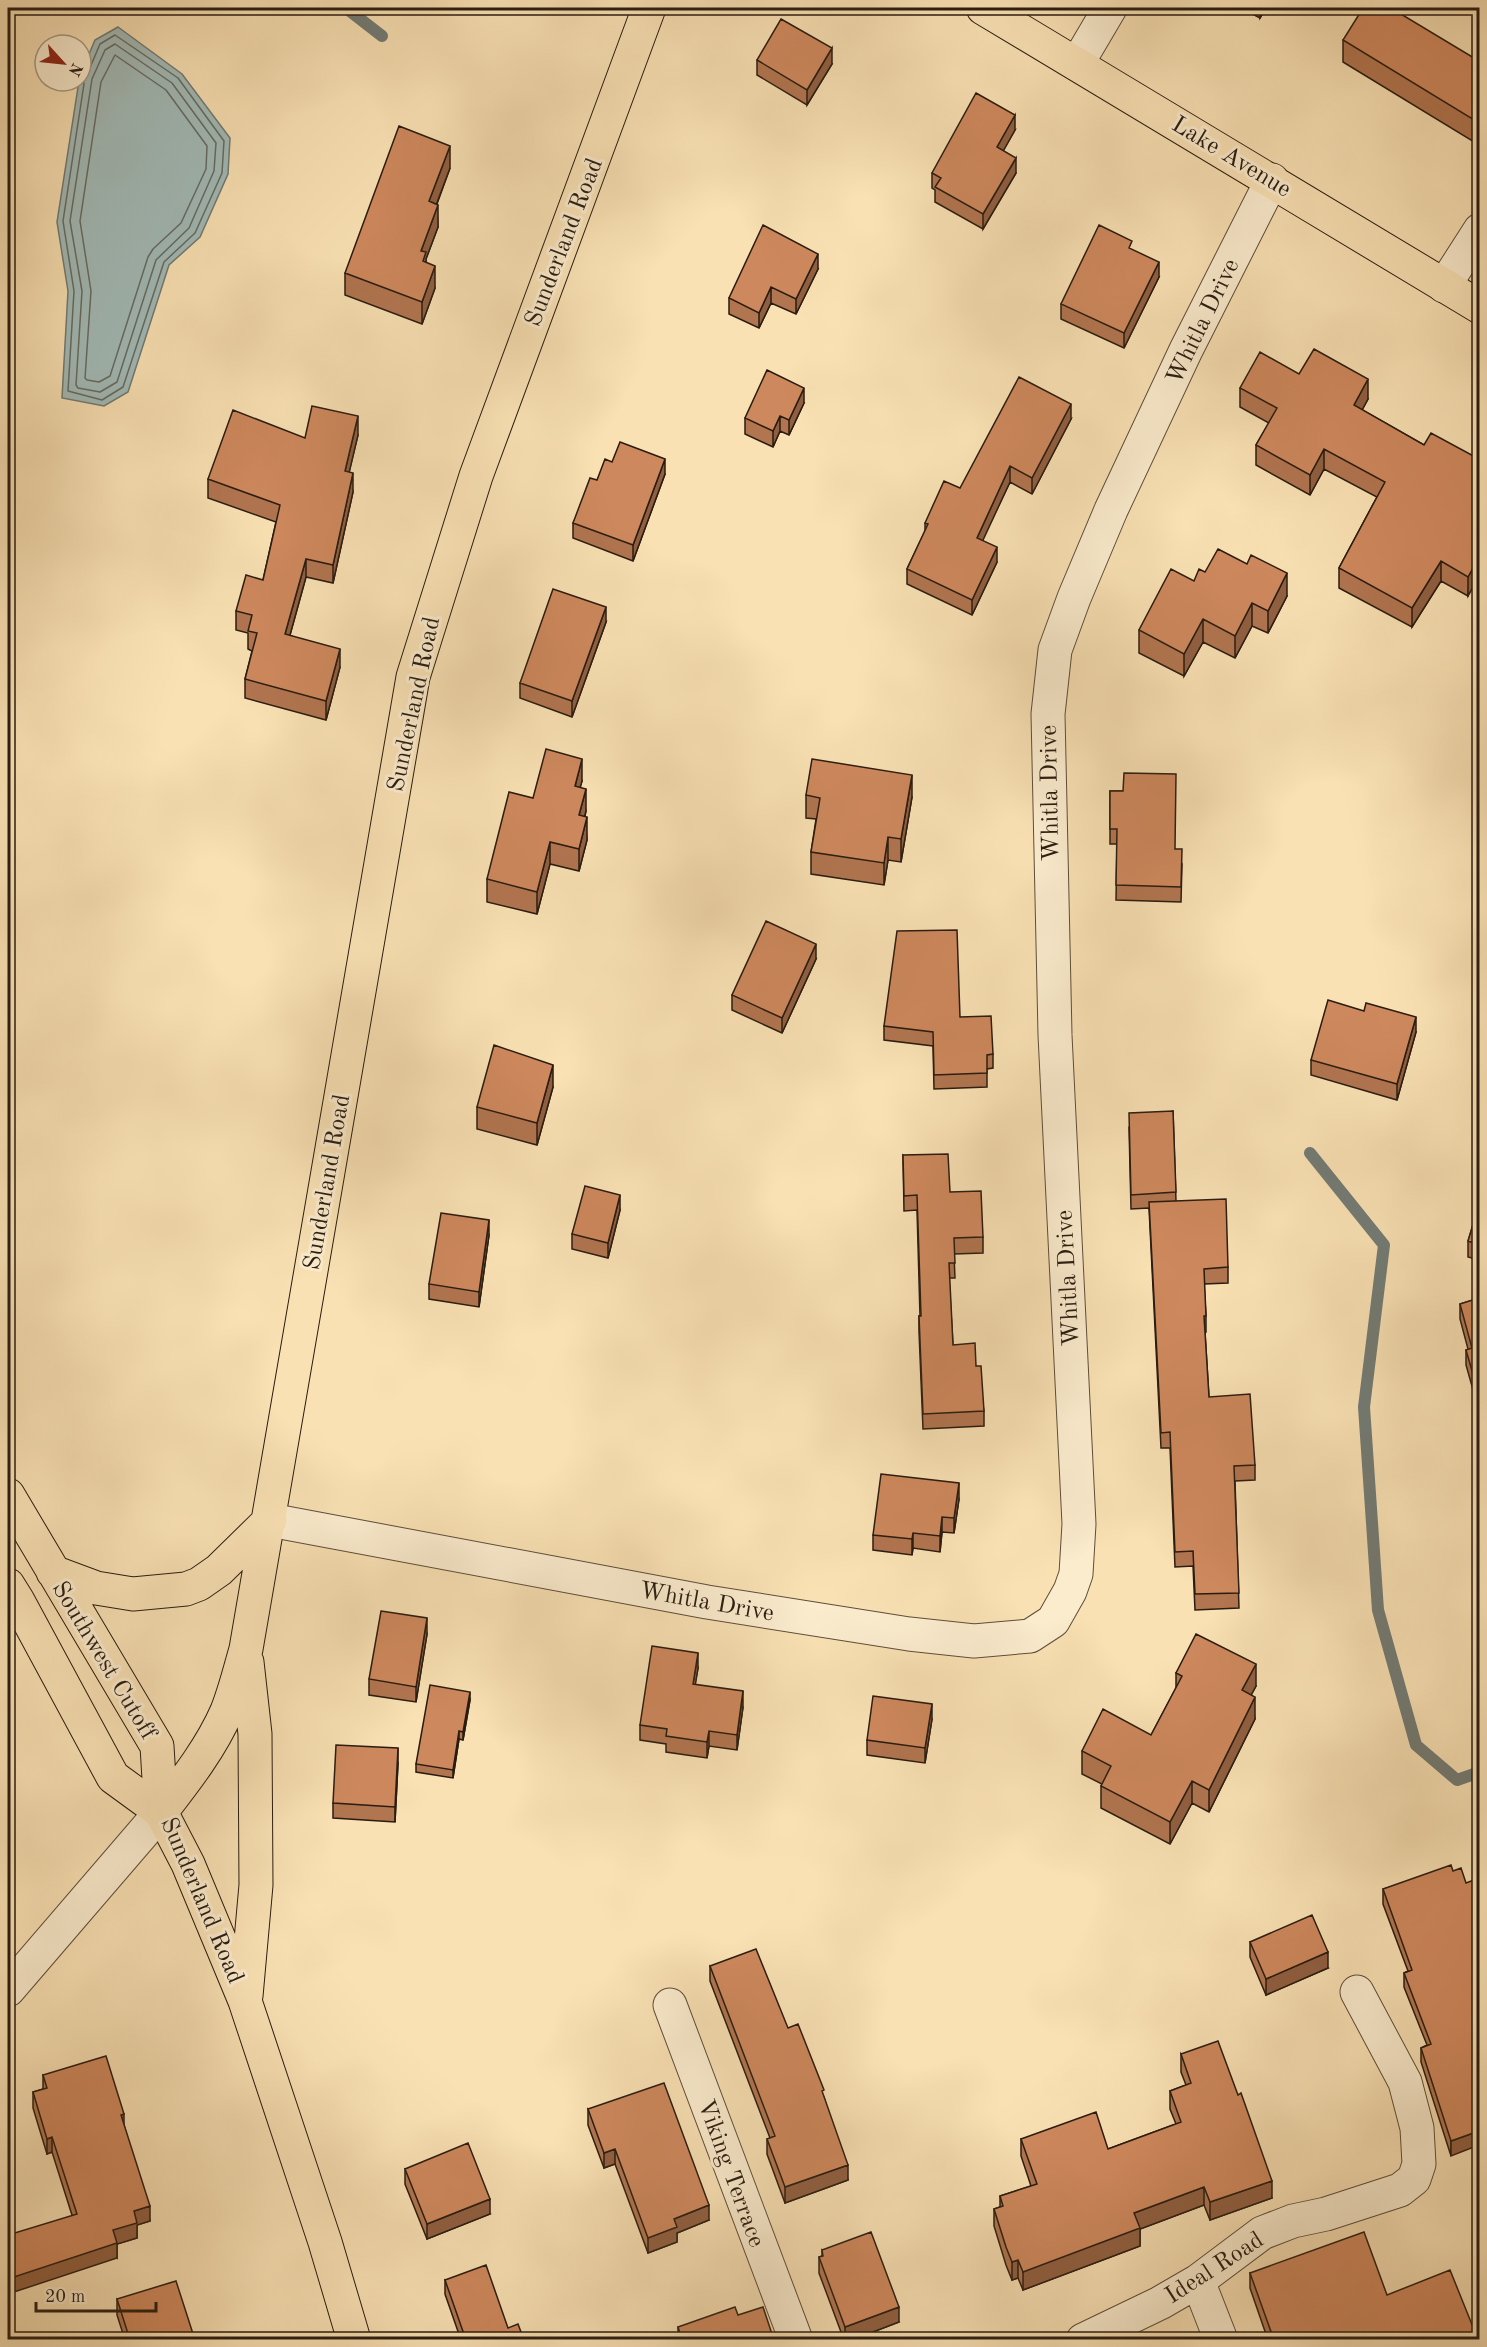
<svg xmlns="http://www.w3.org/2000/svg" width="1487" height="2347" font-family="'Old Standard TT',serif">
<style>
.water{fill:#a2bbb8;stroke:#727b75;stroke-width:1.5}
.lines{fill:none;stroke-linecap:round;stroke-linejoin:round}
.shore{stroke:#666c64;stroke-width:1.5}
.stream{stroke:#727b75;stroke-width:12}
.minor-casing{stroke:#5d4d3a;stroke-width:35}
.tertiary-casing{stroke:#5d4d3a;stroke-width:35}
.primary-casing{stroke:#291c11;stroke-width:35}
.minor{stroke:#fbecce;stroke-width:33}
.tertiary{stroke:#fbecce;stroke-width:33}
.primary{stroke:#f9e1b4;stroke-width:33}
.wall{fill:#b17550;stroke:#291c11;stroke-width:1.5}
.shaded-wall{fill:#905f41;stroke:#291c11;stroke-width:1.5}
.building{fill:#ce885d;stroke:#291c11;stroke-width:1.5}
.labels{text-anchor:middle;stroke-width:6;stroke-linejoin:round;paint-order:stroke}
.street-label{font-size:24px;fill:#291c11;stroke:#fbecce}
</style>
<rect width="100%" height="100%" fill="#f9e1b4"/>
<filter id="stains"><feTurbulence type="fractalNoise" baseFrequency=".00333" numOctaves="4"/><feColorMatrix values="0 0 0 0 .2 0 0 0 0 .09 0 0 0 0 .02 0 0 0 .5 -.17"/></filter>
<radialGradient id="worn" r=".72"><stop offset=".6" stop-color="#630" stop-opacity="0"/><stop offset="1" stop-color="#630" stop-opacity=".3"/></radialGradient>
<path class="water" d="M118,27L182,74L230,138L228,174L200,237L169,265L128,392L104,406L62,398L68,291L57,222L79,81H81V73L95,40Z"/>
<g class="lines">
<path class="shore" d="M115,35L178,78L224,141L222,173L195,233L164,262L123,387L102,400L68,391L74,291L63,221L84,84L82,75L89,70L100,44Z
M115,44L172,83L216,143L214,171L189,228L156,260L117,382L100,392L78,388L76,385L82,291L70,221L92,79L105,50Z
M115,55L166,90L207,146L206,169L181,223L153,249L148,257L110,376L99,382L87,380L85,378L91,291L80,221L101,82Z"/>
<path class="stream" d="M346,8L382,36
M1310,1153L1384,1245L1364,1407L1378,1610L1416,1745L1457,1780L1480,1772"/>
<defs>
<path id="minor" d="M1077,64L1110,8
M1444,286L1480,230
M270,1520L707,1602L909,1634L974,1641L1030,1636L1053,1621L1070,1591L1076,1574L1079,1524L1055,1035L1048,714L1055,650L1074,598L1111,510L1186,350L1272,180
M670,2005L796,2340
M1198,2281L1221,2340
M1083,2340L1160,2303L1198,2281L1262,2233L1293,2221L1326,2214L1400,2190L1414,2179L1419,2164L1417,2128L1405,2082L1357,1992"/>
<path id="tertiary" d="M8,1990L161,1812"/>
<path id="primary" d="M983,8L1480,307
M8,1495L157,1746L161,1812L188,1864L245,2001L325,2242L354,2340
M53,1572L96,1588L133,1594L186,1589L199,1584L219,1570L270,1520
M8,1585L18,1601L113,1777L161,1812
M161,1812C185,1781 211,1748 227,1711C235,1691 240,1670 246,1649L413,677L476,476L649,8
M246,1996L256,1885L255,1734L247,1662"/>
</defs>
<use href="#minor" class="minor-casing"/>
<use href="#tertiary" class="tertiary-casing"/>
<use href="#primary" class="primary-casing"/>
<use href="#minor" class="minor"/>
<use href="#tertiary" class="tertiary"/>
<use href="#primary" class="primary"/>
</g>
<path class="wall" d="M1241,8H1266L1260,18Z
M1343,40L1479,61V145L1343,62Z
M757,60L832,64L807,105L757,75Z
M1015,130L1003,151L1016,173L983,229L935,202V190L932,188V173Z
M450,168L437,204L438,227L426,259V262L435,288L422,324L345,295V273Z
M818,269L796,314L771,303L759,328L729,314V298Z
M1159,277L1124,348L1061,319V304Z
M1299,374L1368,399L1362,410L1424,445L1479,459L1468,596L1441,581L1412,627L1339,588V568L1377,497L1324,469L1310,495L1256,465V445L1269,423L1240,407V388Z
M804,403L789,435L780,431L773,447L745,434V418Z
M1071,419L1032,494L1010,482L982,540L997,562L972,615L907,584V569L925,531V523L960,488Z
M358,435L349,472L353,492L333,583L306,577L290,635L340,667L326,720L245,698V679L252,651L248,649V633L236,630V611L263,580L276,522L208,498V479L305,438Z
M612,462L665,474L633,561L573,538V523L597,480Z
M1205,572L1287,596L1268,633L1252,626L1235,658L1203,642L1184,676L1139,653V630L1194,581Z
M606,622L572,717L520,698V683Z
M582,781L580,787L586,811L585,816L587,840L579,871L550,864L537,914L487,902V879L533,798Z
M1110,791H1123L1175,849L1182,864L1181,902L1116,900L1117,844H1110Z
M806,795L912,797L901,862L888,860L884,885L811,874V852L816,819L806,818Z
M816,959L782,1033L732,1010V995Z
M960,1017L993,1054V1068L987,1069V1087L934,1089L933,1046L884,1040V1026Z
M1416,1032L1397,1100L1311,1075V1060Z
M553,1087L537,1145L477,1129V1107Z
M1173,1111L1176,1201L1228,1267V1283L1204,1284L1206,1316V1332H1205L1209,1397L1255,1465V1480L1235,1481L1239,1608L1195,1610L1193,1566L1175,1567L1170,1448H1161L1149,1208L1131,1209L1129,1127Z
M903,1155L950,1192L983,1237V1253L954,1254L955,1278H949L953,1345L976,1366L984,1411V1426L923,1429L919,1332V1316H920L917,1210L904,1211Z
M1479,1205V1260L1468,1257V1241Z
M620,1210L608,1258L572,1249V1234Z
M489,1235L479,1307L429,1299V1284Z
M1479,1298V1411L1466,1365V1350L1468,1349L1460,1319V1304Z
M959,1499L954,1533L942,1532L940,1552L913,1548L912,1555L873,1550V1535Z
M427,1634L416,1702L369,1695V1679Z
M698,1668L695,1684L743,1707L737,1750L709,1746L707,1758L666,1752V1744L640,1740V1725Z
M1176,1673L1256,1686L1251,1695L1255,1719L1209,1812L1192,1803L1170,1844L1101,1808V1786L1102,1784L1082,1774V1751L1151,1735L1176,1688Z
M470,1700L463,1740L459,1739L453,1778L416,1772V1764Z
M932,1719L925,1763L867,1755V1740Z
M398,1763L395,1822L333,1818V1803Z
M1453,1871L1451,2156L1421,2062V2048L1427,2045L1404,1987V1973L1408,1971L1383,1904V1889Z
M1250,1942L1328,1968L1266,1995L1250,1957Z
M710,1966L788,2028L824,2097L848,2180L785,2203L767,2154V2139L770,2138L710,1981Z
M1181,2054L1272,2198L1210,2220L1204,2205L1140,2229V2246L1023,2290L1018,2278L1012,2280L1006,2265L994,2226V2209L1000,2207V2196L1031,2186L1021,2156V2139L1108,2149L1176,2124L1170,2109V2091L1186,2085L1181,2072Z
M43,2075L124,2125L150,2221L137,2225V2238L117,2244V2258L72,2215L52,2152L47,2154L33,2108V2092L43,2089Z
M588,2109L709,2220L677,2233V2242L648,2253L615,2164L604,2168L588,2125Z
M405,2169L490,2214L427,2239L405,2184Z
M822,2250L899,2322L852,2340H844L819,2273V2257L822,2256Z
M1250,2273L1387,2295L1477,2337L1479,2340H1268L1250,2288Z
M445,2280L508,2328L524,2340H461L445,2294Z
M117,2299L195,2340H125L117,2315Z
M738,2315L774,2340H678V2327Z"/>
<path class="shaded-wall" d="M1260,8H1266L1260,18Z
M832,48V64L807,105V90Z
M1015,115V130L997,162V147Z
M450,146V168L429,224V201Z
M1016,158V173L983,229V214Z
M438,205V227L426,259V274L421,251Z
M818,254V269L796,314V299Z
M1159,262V277L1124,348V333Z
M435,266V288L422,324V302Z
M771,287V303L759,328V313Z
M1368,379V399L1354,425V405Z
M804,388V403L789,435V420Z
M1071,404V419L1032,494V478Z
M358,416V435L345,490V471Z
M780,416V431L773,447V431Z
M1324,449V469L1310,495V475Z
M665,459V474L633,561V545Z
M1010,466V482L977,553V538Z
M353,473V492L333,583V565Z
M997,547V562L972,615V600Z
M1479,557V577L1468,596V577Z
M306,559V577L285,653V634Z
M1441,561V581L1412,627V608Z
M1287,573V596L1268,633V611Z
M1252,603V626L1235,658V636Z
M606,607V622L572,717V701Z
M1203,619V642L1184,676V654Z
M340,649V667L326,720V701Z
M582,759V781L575,808V786Z
M912,775V797L901,862V839Z
M586,789V811L579,837V815Z
M587,817V840L579,871V849Z
M888,837V860L884,885V863Z
M550,842V864L537,914V892Z
M816,944V959L782,1033V1018Z
M1416,1017V1032L1397,1100V1084Z
M553,1065V1087L537,1145V1123Z
M620,1195V1210L608,1258V1243Z
M489,1220V1235L479,1307V1292Z
M959,1483V1499L954,1533V1518Z
M942,1517V1532L940,1552V1536Z
M913,1533V1548L912,1555V1539Z
M427,1618V1634L416,1702V1687Z
M698,1653V1668L693,1699V1684Z
M1256,1664V1686L1242,1712V1690Z
M743,1691V1707L737,1750V1735Z
M470,1692V1700L463,1740V1732Z
M1255,1697V1719L1209,1812V1790Z
M932,1704V1719L925,1763V1748Z
M459,1731V1739L453,1778V1770Z
M709,1731V1746L707,1758V1742Z
M398,1748V1763L395,1822V1807Z
M1192,1781V1803L1170,1844V1822Z
M1328,1952V1968L1266,1995V1979Z
M124,2114V2129L121,2115Z
M1479,2131V2145L1451,2156V2141Z
M52,2137V2152L47,2154V2139Z
M615,2149V2164L604,2168V2153Z
M848,2165V2180L785,2203V2187Z
M1272,2181V2198L1210,2220V2202Z
M1204,2187V2205L1140,2229V2246L1023,2290V2272L1134,2213Z
M490,2199V2214L427,2239V2224Z
M709,2205V2220L677,2233V2242L648,2253V2238L674,2219Z
M150,2206V2221L137,2225V2238L117,2244V2258L8,2294V2279L113,2230L134,2211Z
M1018,2260V2278L1012,2280V2262Z
M899,2307V2322L852,2340H845V2327Z"/>
<path class="building" d="M1363,8H1391L1479,61V123L1343,40Z
M781,19L832,48L807,90L757,60Z
M976,93L1015,115L997,147L1016,158L983,214L935,187L941,178L932,173Z
M399,126L450,146L429,201L438,205L421,251L426,252L423,261L435,266L422,302L345,273Z
M763,225L818,254L796,299L771,287L759,313L729,298Z
M1099,225L1132,241L1129,248L1159,262L1124,333L1061,304Z
M1314,349L1368,379L1354,405L1424,445L1431,433L1479,459V557L1468,577L1441,561L1412,608L1339,568L1385,482L1324,449L1310,475L1256,445L1277,408L1240,388L1260,352L1299,374Z
M767,370L804,388L789,420L780,416L773,431L745,418Z
M1019,377L1071,404L1032,478L1010,466L977,538L997,547L972,600L907,569L928,524L925,523L944,481L960,488Z
M312,406L358,416L345,471L353,473L333,565L306,559L285,634L340,649L326,701L245,679L257,633L248,631L252,615L236,611L246,575L263,580L280,505L208,479L233,410L305,438Z
M620,442L665,459L633,545L573,523L590,478L597,480L605,459L612,462Z
M1218,549L1247,564L1251,555L1287,573L1268,611L1252,603L1235,636L1203,619L1184,654L1139,630L1171,569L1194,581L1199,569L1205,572Z
M553,589L606,607L572,701L520,683Z
M546,749L582,759L575,786L586,789L579,815L587,817L579,849L550,842L537,892L487,879L509,792L533,798Z
M812,759L912,775L901,839L888,837L884,863L811,852L820,798L806,795Z
M1124,773L1176,774L1175,849H1182L1181,887L1116,885L1117,829H1110V791H1123Z
M766,921L816,944L782,1018L732,995Z
M957,930L960,1017L991,1016L993,1054L987,1055V1073L934,1075L933,1032L884,1026L897,931Z
M1328,1000L1364,1011L1366,1003L1416,1017L1397,1084L1311,1060Z
M494,1045L553,1065L537,1123L477,1107Z
M1173,1111L1176,1192L1131,1195L1129,1113Z
M948,1154L950,1192L981,1191L983,1237L954,1238L955,1263H949L953,1345L975,1343L976,1366H981L984,1411L923,1414L919,1316H921L917,1195L904,1196L903,1155Z
M585,1186L620,1195L608,1243L572,1234Z
M1226,1199L1228,1267L1204,1269L1206,1316H1204L1209,1397L1250,1394L1255,1465L1234,1466L1239,1593L1195,1594L1193,1551L1175,1552L1170,1432L1161,1433L1149,1202Z
M1479,1205V1245L1468,1241Z
M441,1213L489,1220L479,1292L429,1284Z
M1479,1298V1395L1466,1350L1472,1348L1460,1304Z
M881,1474L959,1483L954,1518L942,1517L940,1536L913,1533L912,1539L873,1535Z
M381,1611L427,1618L416,1687L369,1679Z
M1196,1634L1256,1664L1242,1690L1255,1697L1209,1790L1192,1781L1170,1822L1101,1786L1111,1766L1082,1751L1103,1709L1151,1735L1182,1676L1176,1673Z
M652,1646L698,1653L693,1684L743,1691L737,1735L709,1731L707,1742L666,1736L667,1729L640,1725Z
M430,1685L470,1692L463,1732L459,1731L453,1770L416,1764Z
M873,1696L932,1704L925,1748L867,1740Z
M336,1745L398,1748L395,1807L333,1803Z
M1451,1865L1453,1871L1461,1868L1466,1883L1479,1878V2131L1451,2141L1421,2048L1431,2044L1404,1973L1412,1970L1383,1889Z
M1312,1915L1328,1952L1266,1979L1250,1942Z
M756,1949L788,2028L798,2024L824,2090L822,2091L848,2165L785,2187L767,2139L775,2136L710,1966Z
M1218,2041L1238,2095L1241,2093L1272,2181L1210,2202L1204,2187L1134,2213L1140,2228L1023,2272L1018,2260L1012,2262L1006,2247L994,2209L1003,2206L1000,2196L1037,2184L1021,2139L1096,2112L1108,2149L1181,2122L1170,2091L1191,2083L1181,2054Z
M106,2056L124,2114L121,2115L150,2206L134,2211L137,2223L113,2230L117,2243L8,2279V2235L77,2214L52,2137L47,2139L33,2092L47,2088L43,2075Z
M664,2083L709,2205L674,2219L677,2227L648,2238L615,2149L604,2153L588,2109Z
M468,2143L490,2199L427,2224L405,2169Z
M871,2232L899,2307L845,2327L819,2257L823,2256L822,2250Z
M1364,2232L1387,2295L1450,2270L1477,2337L1479,2336V2340H1274L1250,2273Z
M486,2265L508,2328L518,2324L524,2340H466L445,2280Z
M176,2281L195,2340H130L117,2299Z
M735,2307L738,2315L763,2307L774,2340H682L678,2327Z"/>
<g class="labels">
<g class="street-label">
<text transform="translate(1232 156) rotate(31)" y="8">Lake Avenue</text>
<text transform="translate(563 242) rotate(-69)" y="8">Sunderland Road</text>
<text transform="translate(1202 321) rotate(-64)" y="8">Whitla Drive</text>
<text transform="translate(413 704) rotate(-78)" y="8">Sunderland Road</text>
<text transform="translate(1049 793) rotate(-91)" y="8">Whitla Drive</text>
<text transform="translate(326 1182) rotate(-80)" y="8">Sunderland Road</text>
<text transform="translate(1067 1278) rotate(-93)" y="8">Whitla Drive</text>
<text transform="translate(707 1601) rotate(10)" y="8">Whitla Drive</text>
<text transform="translate(105 1660) rotate(59)" y="8">Southwest Cutoff</text>
<text transform="translate(203 1900) rotate(67)" y="8">Sunderland Road</text>
<text transform="translate(732 2173) rotate(70)" y="8">Viking Terrace</text>
<text transform="translate(1214 2267) rotate(-33)" y="8">Ideal Road</text>
</g>
</g>
<rect width="1487" height="2347" fill="none" stroke="#f9e1b4" stroke-width="30"/>
<rect x="9" y="9" width="1469" height="2329" fill="none" stroke="#291c11" stroke-width="3"/>
<rect x="15" y="15" width="1457" height="2317" fill="none" stroke="#291c11" stroke-width="1.5"/>
<g transform="translate(63 63) rotate(117)"><circle r="28" fill="#fbecce" stroke="#a79982" stroke-width="1.5"/>
<path d="M0-4.5L10 22L0 15L-10 22Z" fill="#8f2418"/>
<text y="-9" font-size="16" font-weight="bold" text-anchor="middle" fill="#291c11">N</text>
</g>
<path d="M36 2302v9h120v-9" fill="none" stroke="#291c11" stroke-width="3"/>
<text x="45" y="2302" font-size="18" fill="#291c11" stroke="#fbecce" stroke-width="4.5" paint-order="stroke">20 m</text>
<rect width="100%" height="100%" filter="url(#stains)"/>
<rect width="100%" height="100%" fill="url(#worn)"/>
</svg>
